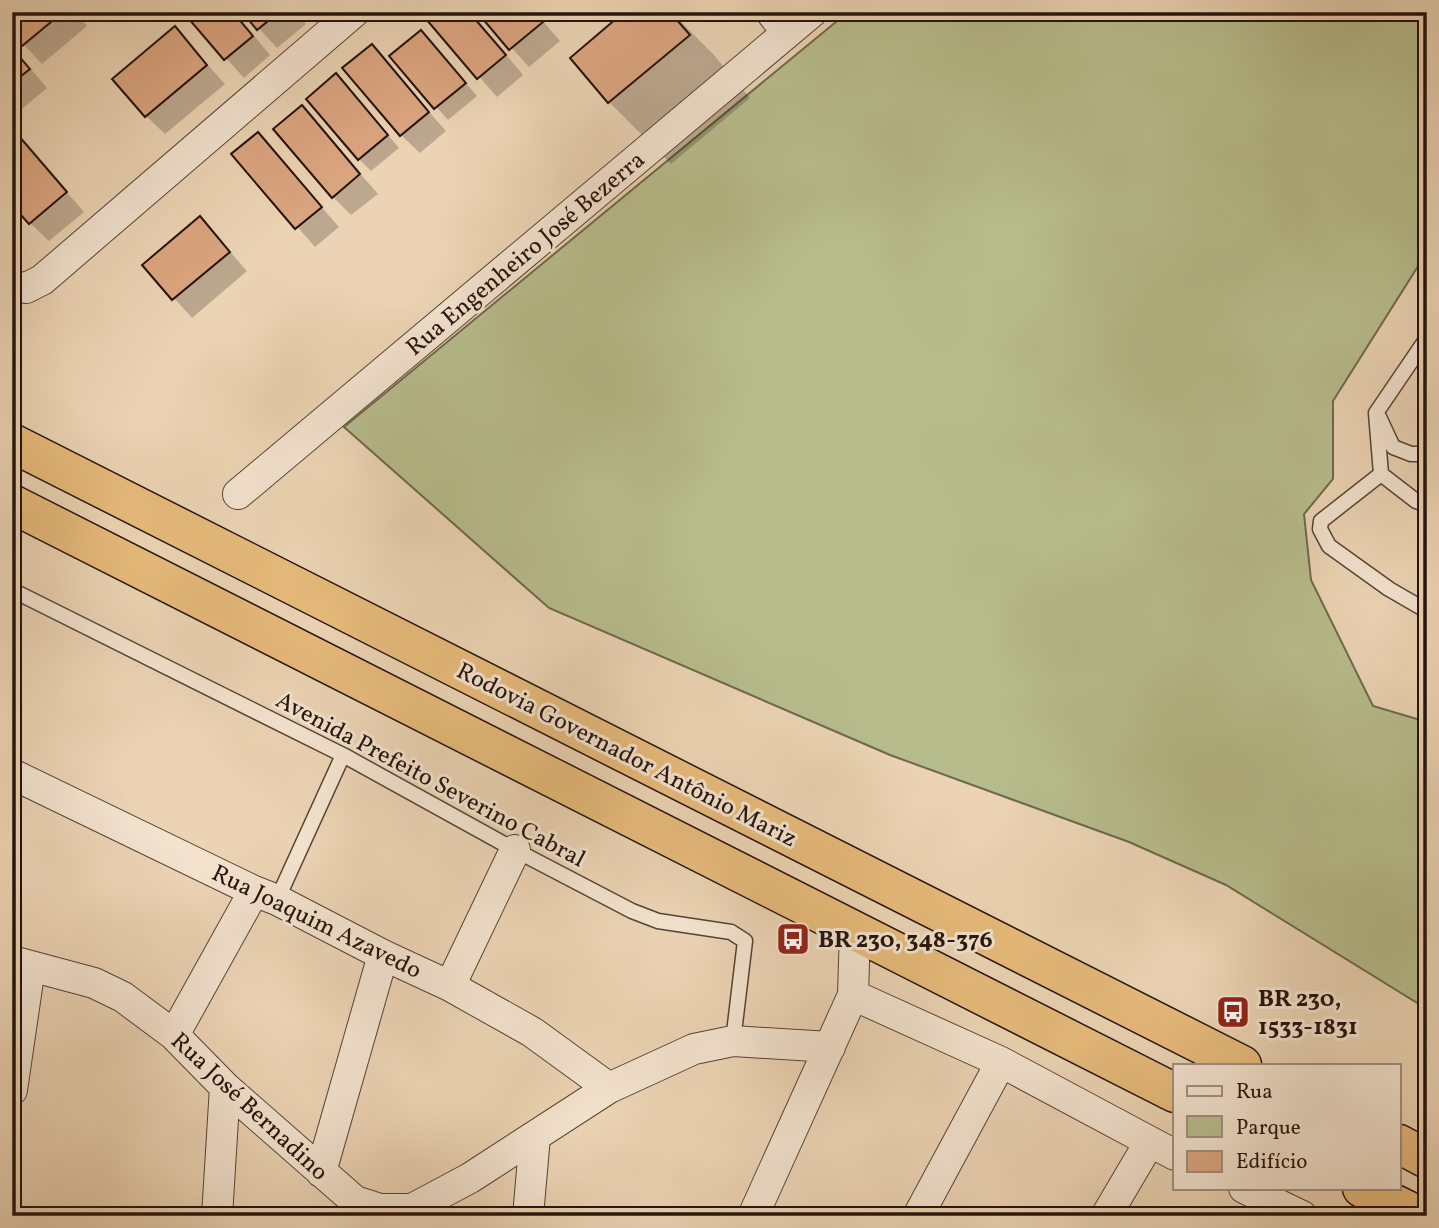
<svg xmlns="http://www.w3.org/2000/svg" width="1439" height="1228" font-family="Vollkorn,serif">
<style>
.green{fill:#b7bc8c;stroke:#6e684c;stroke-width:2}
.shadow{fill:#0003}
.building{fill:#dba580;stroke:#25130d;stroke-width:2}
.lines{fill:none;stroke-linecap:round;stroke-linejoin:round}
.service-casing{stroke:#564336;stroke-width:17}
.minor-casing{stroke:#564336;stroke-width:32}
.trunk-casing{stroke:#25130d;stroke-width:41}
.service{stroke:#f2e2ce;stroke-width:14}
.minor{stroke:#f2e2ce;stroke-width:30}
.trunk{stroke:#e6ba7a;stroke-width:38}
.labels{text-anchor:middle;stroke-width:6;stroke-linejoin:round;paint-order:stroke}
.street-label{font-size:24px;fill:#25130d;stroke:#f2e2ce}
.poi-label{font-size:24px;font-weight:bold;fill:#25130d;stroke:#f2e2ce;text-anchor:start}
</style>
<rect width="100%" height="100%" fill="#ebd3b3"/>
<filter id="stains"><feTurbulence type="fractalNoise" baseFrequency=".00286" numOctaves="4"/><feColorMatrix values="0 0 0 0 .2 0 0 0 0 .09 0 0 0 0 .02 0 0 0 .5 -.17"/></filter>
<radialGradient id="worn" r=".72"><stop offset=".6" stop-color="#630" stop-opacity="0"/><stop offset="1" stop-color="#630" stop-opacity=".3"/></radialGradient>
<path class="green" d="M848,12H1427V252L1333,401V479L1304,514L1311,580L1373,706L1427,722V1009L1226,885L1129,842L890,755L549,608L344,427Z"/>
<path class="shadow" d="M12,12H76L87,26L42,64L12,32Z
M185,12H234L270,55L244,78Z
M244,12H296L306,24L277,48Z
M423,12H470L523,75L497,97Z
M480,12H535L560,41L529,67Z
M627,12H671L713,54L750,98L671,164L609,102L572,58Z
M175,29L225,84L165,134L146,116Z
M421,32L477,96L448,120L392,56Z
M371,46L446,131L420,153L401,135Z
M12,47L47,88L17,113L12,108Z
M348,88L399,148L371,171L359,159Z
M302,107L378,194L351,215L333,197Z
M12,129L84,212L49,241L30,223Z
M257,134L339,227L315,247L234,154Z
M200,218L247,271L192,318L144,265Z"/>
<path class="building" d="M12,12H63L22,46L12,35Z
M183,12H233L253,36L224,60Z
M242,12H279L257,30Z
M420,12H469L506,55L477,79Z
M477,12H534L543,22L509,50Z
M624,12H670L690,35L608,103L570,58Z
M175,26L207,65L145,117L112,79Z
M421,30L466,83L434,109L389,56Z
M372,44L429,112L400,136L342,68Z
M12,48L30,69L12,83Z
M336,73L388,135L358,160L306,99Z
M302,105L360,174L332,198L273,129Z
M12,128L67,192L29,224L12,205Z
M258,132L322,207L295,229L231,154Z
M200,216L230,252L172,300L142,265Z"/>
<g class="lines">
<defs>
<path id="service" d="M1427,338L1376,413L1381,474L1416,501L1427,505
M1379,417L1393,447L1411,454H1427
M1381,474L1321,521L1320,529L1329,546L1389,589L1427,611
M12,590L343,755L515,850L632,911L658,921L731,932L745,941L733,1041
M277,900L343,755"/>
<path id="minor" d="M771,12L787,33
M12,286L26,288L42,280L354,12
M238,494L812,12
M12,774L254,891L277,900L383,955L450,986L532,1032L609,1088
M12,961L94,983L123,997L174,1035L225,1087L355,1201L380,1209H412L470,1178L609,1088L694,1049L733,1041L830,1047
M450,986L515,850
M853,995L1001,1062L1175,1155
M174,1035L254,891
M12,1090L30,967
M321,1172L383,955
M1244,1188L1302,1216
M217,1216L225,1087
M528,1216L535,1136
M753,1216L853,995L855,930
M918,1216L1001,1062
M1106,1216L1149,1143"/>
<path id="trunk" d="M12,443L1242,1065
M12,504L1175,1093
M1399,1144L1427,1159
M1362,1188L1419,1216"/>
</defs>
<use href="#service" class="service-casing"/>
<use href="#minor" class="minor-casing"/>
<use href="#trunk" class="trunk-casing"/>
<use href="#service" class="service"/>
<use href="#minor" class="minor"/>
<use href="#trunk" class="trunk"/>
</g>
<defs>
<symbol id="bus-square" viewBox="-11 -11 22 22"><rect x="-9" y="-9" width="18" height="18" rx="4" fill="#8f2418" stroke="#f2e2ce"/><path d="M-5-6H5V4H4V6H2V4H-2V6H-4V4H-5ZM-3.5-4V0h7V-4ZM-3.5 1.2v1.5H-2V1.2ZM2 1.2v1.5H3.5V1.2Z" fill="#fff"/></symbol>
</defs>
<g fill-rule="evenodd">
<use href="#bus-square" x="774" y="920" width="38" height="38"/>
<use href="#bus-square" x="1214" y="993" width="38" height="38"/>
</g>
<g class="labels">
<g class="street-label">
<text transform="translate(525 253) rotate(-40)" y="8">Rua Engenheiro José Bezerra</text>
<text transform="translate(627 754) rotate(27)" y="8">Rodovia Governador Antônio Mariz</text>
<text transform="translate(431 779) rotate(28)" y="8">Avenida Prefeito Severino Cabral</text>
<text transform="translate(317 921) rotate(26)" y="8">Rua Joaquim Azavedo</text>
<text transform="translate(250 1106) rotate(43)" y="8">Rua José Bernadino</text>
</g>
<g class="poi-label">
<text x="818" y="947">BR 230, 348-376</text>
<text x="1258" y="1006">BR 230,<tspan x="1258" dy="28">1533-1831</tspan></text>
</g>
</g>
<rect width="1439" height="1228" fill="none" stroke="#ebd3b3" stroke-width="42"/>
<rect x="14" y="14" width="1411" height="1200" fill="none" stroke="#25130d" stroke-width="3.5"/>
<rect x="21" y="21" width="1397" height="1186" fill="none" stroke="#25130d" stroke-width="2"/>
<rect x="1173" y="1064" width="228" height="126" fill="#f2e2ce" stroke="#a08f81" stroke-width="2"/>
<rect x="1187" y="1086" width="35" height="10" fill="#f2e2ce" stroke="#a08f81" stroke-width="2"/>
<text x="1236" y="1098" font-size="21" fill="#25130d">Rua</text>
<rect x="1187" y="1116" width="35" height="21" fill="#b7bc8c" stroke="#a08f81" stroke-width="2"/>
<text x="1236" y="1134" font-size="21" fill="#25130d">Parque</text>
<rect x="1187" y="1151" width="35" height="21" fill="#dba580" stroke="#a08f81" stroke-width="2"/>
<text x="1236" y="1168" font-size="21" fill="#25130d">Edifício</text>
<rect width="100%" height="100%" filter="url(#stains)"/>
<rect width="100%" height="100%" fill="url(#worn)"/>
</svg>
